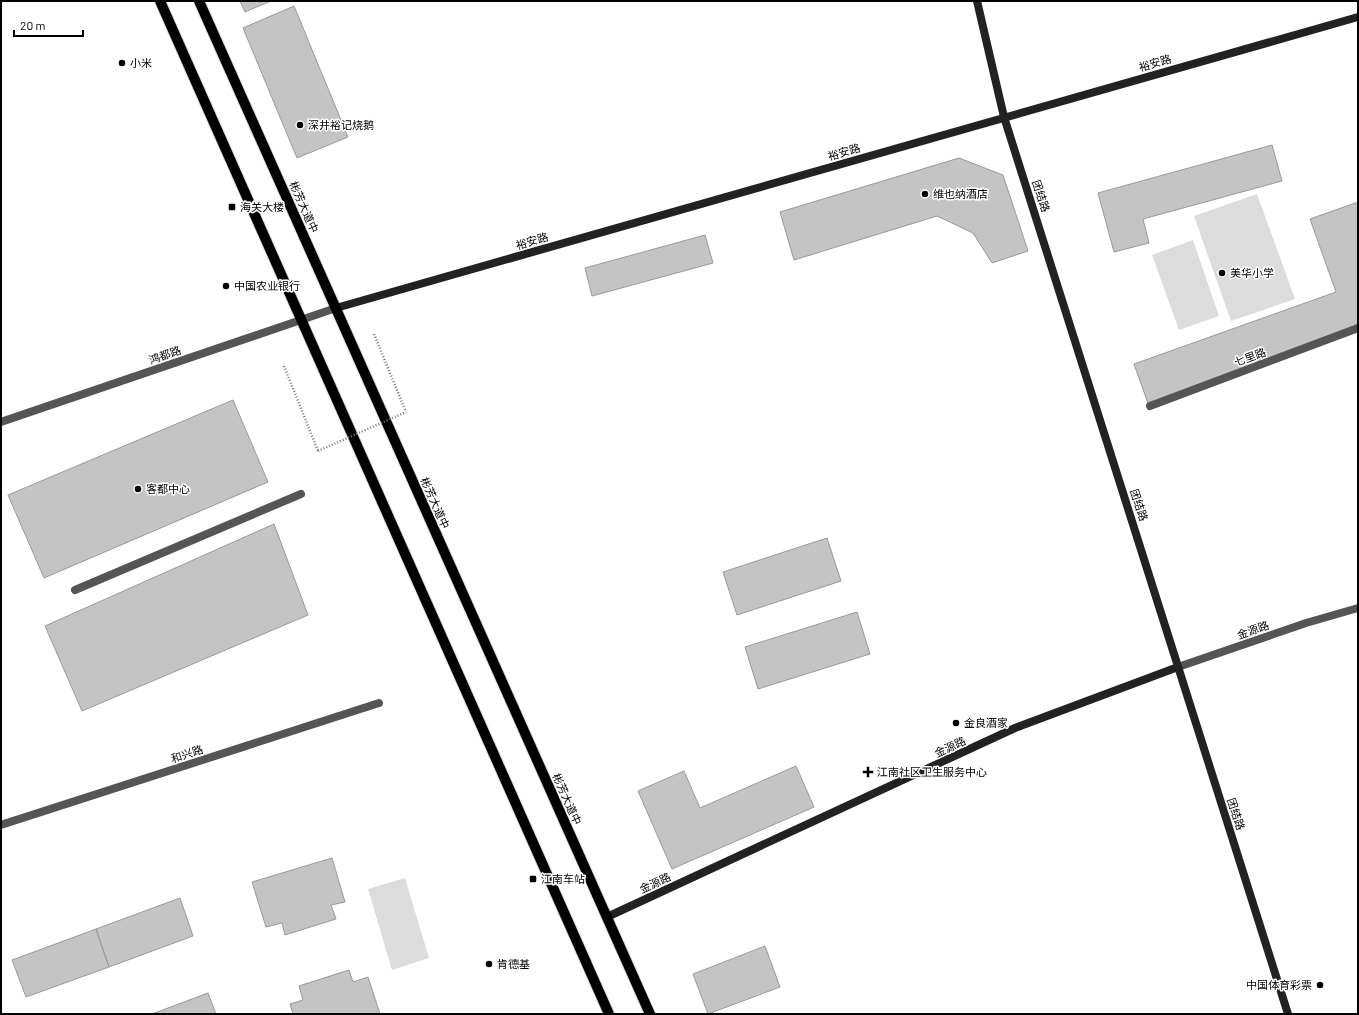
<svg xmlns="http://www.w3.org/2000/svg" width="1359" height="1015" font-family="Barlow,'Noto Sans SC',sans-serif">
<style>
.green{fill:#dcdcdc}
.building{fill:#c4c4c4;stroke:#999}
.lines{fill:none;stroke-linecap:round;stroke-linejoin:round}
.primary-casing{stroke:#dbdbdb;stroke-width:12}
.path{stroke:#777;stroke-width:2.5;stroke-dasharray:1 2;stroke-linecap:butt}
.street{stroke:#555;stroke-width:8}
.secondary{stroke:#222;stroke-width:8}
.primary{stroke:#000;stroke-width:10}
.path-bridge{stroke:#777;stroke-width:2.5;stroke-dasharray:1 2;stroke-linecap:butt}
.poi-dot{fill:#000;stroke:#fff;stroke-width:1.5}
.labels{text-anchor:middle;stroke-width:3;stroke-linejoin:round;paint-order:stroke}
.poi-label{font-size:11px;fill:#000;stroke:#fff;text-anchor:start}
.street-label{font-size:11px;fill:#000;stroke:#fff}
</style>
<rect width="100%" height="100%" fill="#fff"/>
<path class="green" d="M1257,194L1295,299L1231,321L1194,216Z
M1193,240L1219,316L1179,330L1152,255Z
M405,878L429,958L392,970L368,889Z"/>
<path class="building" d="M240,1H271L245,12Z
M294,6L348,137L297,158L243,28Z
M1272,145L1282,181L1143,219L1149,243L1114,252L1098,193Z
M959,158L1003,175L1028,251L992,263L973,233L937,216L794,260L780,212Z
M1358,202V331L1149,406L1134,364L1336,292L1310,219Z
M705,235L713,263L592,296L585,268Z
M233,400L268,482L44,578L8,495Z
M274,524L308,615L82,711L45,626Z
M827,538L841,581L737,615L723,572Z
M857,612L870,654L758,689L745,647Z
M796,766L814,807L672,869L638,791L684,771L700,808Z
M332,858L345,902L331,905L336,919L285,935L282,923L266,927L252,882Z
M180,898L193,936L109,967L96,929Z
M96,929L109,967L26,997L12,960Z
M765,946L780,987L708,1014L693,974Z
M349,970L353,982L368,977L380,1014H293L290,1004L303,1000L299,986Z
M208,993L216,1014H152Z"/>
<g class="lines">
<defs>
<path id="primary" d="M160,1L609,1014
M199,1L650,1014"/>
</defs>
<use href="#primary" class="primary-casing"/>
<path class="path" d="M374,334L406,412
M284,366L318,451"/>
<path class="street" d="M1150,406L1358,328
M1,422L336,308
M75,590L301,494
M1178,667L1306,623L1358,608
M1,825L379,703"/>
<path class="secondary" d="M977,1L1004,117L1288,1014
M336,308L1358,17
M607,917L1015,728L1178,667"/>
<use href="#primary" class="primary"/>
<path class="path-bridge" d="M318,451L406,412"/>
</g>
<g class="poi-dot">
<circle cx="122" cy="63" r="4"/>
<circle cx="300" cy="125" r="4"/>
<circle cx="925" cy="194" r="4"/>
<rect x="228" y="203" width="8" height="8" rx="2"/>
<circle cx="1222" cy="273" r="4"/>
<circle cx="226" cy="286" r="4"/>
<circle cx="138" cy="489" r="4"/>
<circle cx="956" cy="723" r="4"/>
<path d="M866 766h4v4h4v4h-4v4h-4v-4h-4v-4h4z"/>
<rect x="529" y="875" width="8" height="8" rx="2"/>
<circle cx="489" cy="964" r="4"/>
<circle cx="1320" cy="985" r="4"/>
</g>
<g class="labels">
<g class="poi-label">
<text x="130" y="67">小米</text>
<text x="308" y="129">深井裕记烧鹅</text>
<text x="933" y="198">维也纳酒店</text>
<text x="240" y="211">海关大楼</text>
<text x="1230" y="277">美华小学</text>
<text x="234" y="290">中国农业银行</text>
<text x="146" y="493">客都中心</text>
<text x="964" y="727">金良酒家</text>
<text x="877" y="776">江南社区卫生服务中心</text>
<text x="541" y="883">江南车站</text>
<text x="497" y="968">肯德基</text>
<text x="1312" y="989" text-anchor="end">中国体育彩票</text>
</g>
<g class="street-label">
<text transform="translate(1155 63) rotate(-16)" y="4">裕安路</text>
<text transform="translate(844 152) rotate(-16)" y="4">裕安路</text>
<text transform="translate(1041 196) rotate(72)" y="4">团结路</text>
<text transform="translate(304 207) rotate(66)" y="4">彬芳大道中</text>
<text transform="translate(532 241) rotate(-16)" y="4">裕安路</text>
<text transform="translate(165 355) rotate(-19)" y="4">鸿都路</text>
<text transform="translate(1250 357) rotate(-20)" y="4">七里路</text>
<text transform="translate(435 503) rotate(66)" y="4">彬芳大道中</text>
<text transform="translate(1139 505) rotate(72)" y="4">团结路</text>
<text transform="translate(1253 630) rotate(-19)" y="4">金源路</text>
<text transform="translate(950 747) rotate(-25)" y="4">金源路</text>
<text transform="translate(187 754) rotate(-18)" y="4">和兴路</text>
<text transform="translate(567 799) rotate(66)" y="4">彬芳大道中</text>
<text transform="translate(1236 814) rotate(72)" y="4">团结路</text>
<text transform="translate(655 883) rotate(-25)" y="4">金源路</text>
</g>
</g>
<rect width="1359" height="1015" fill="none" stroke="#000000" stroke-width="4"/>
<path d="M14 30v6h69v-6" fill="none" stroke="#000000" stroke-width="2"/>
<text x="20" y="30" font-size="12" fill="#000000" stroke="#ffffff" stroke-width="3" paint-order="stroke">20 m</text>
</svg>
